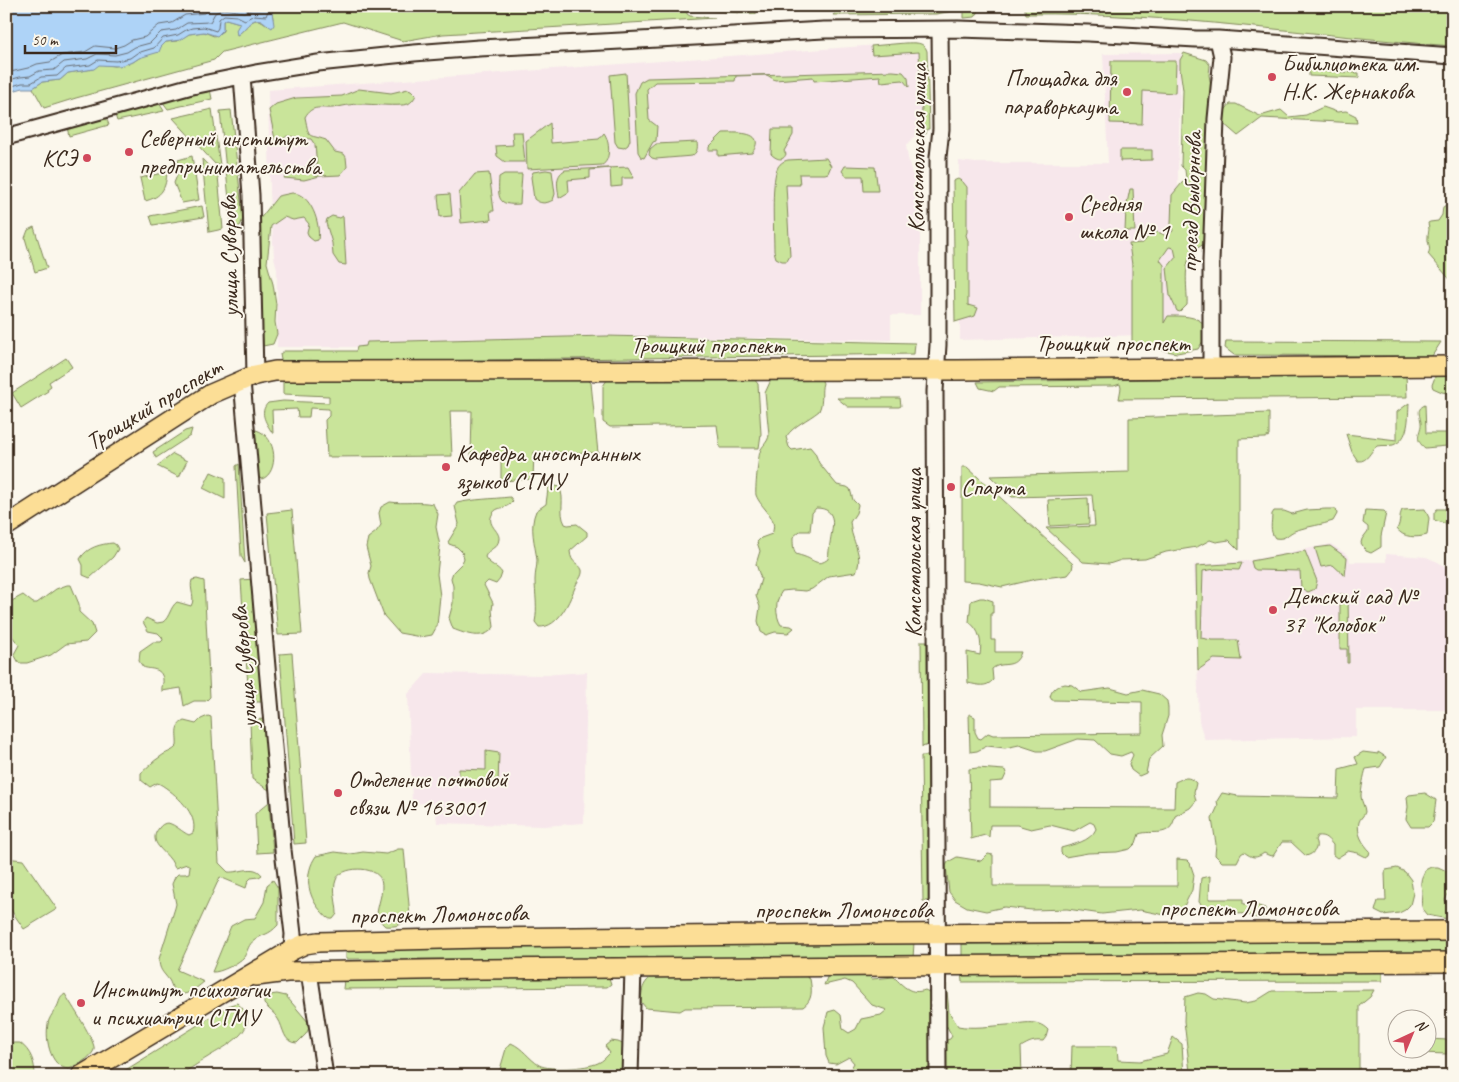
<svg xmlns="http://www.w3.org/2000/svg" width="1459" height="1082" font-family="Caveat,sans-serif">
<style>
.built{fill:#f7e7eb}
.green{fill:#c9e49a;stroke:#82875c;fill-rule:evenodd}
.water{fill:#aed3f7;stroke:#808fa0}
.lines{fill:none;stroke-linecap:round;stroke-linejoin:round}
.shore{stroke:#696e75;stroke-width:1}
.minor-casing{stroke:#3b2a1e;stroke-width:19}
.major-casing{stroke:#3b2a1e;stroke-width:22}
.minor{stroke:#fbf7ec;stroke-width:15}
.major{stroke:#fcde96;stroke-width:19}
.poi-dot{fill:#d1495b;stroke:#fbf7ec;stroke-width:2}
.labels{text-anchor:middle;stroke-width:4;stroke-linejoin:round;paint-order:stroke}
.poi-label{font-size:24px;fill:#3b2a1e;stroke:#fbf7ec;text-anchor:start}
.street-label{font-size:24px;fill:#3b2a1e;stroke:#fbf7ec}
</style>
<rect width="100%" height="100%" fill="#fbf7ec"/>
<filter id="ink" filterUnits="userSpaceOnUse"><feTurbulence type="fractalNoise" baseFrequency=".02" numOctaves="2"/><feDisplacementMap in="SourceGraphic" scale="10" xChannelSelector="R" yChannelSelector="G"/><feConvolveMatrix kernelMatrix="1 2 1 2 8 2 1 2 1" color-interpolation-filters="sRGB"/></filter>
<g filter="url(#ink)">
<path class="built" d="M905,43L926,51L928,129H927L926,134H917L906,145L908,158L912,174H920V315H891V340L606,336L367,342L366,346L357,347H277V269L274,257L270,192L268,90Z
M1181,53L1178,174L1179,334L960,340L959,161L976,163H1108L1103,54Z
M1331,544L1349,556L1350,562H1386V554L1426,557L1438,562L1452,571L1446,634H1453V710H1356V737L1205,740L1199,722L1194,565L1246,561Z
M587,672L584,823L544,826L437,823L435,804L412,803L408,694L427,673L541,675Z
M423,1068L480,1069V1076H425Z"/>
<path class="green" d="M278,6H752L756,10V14L686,9L687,14L690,16L715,18L443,34L403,41L343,22L222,52L214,60L76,98L44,108L33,88L42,82L60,80L68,73L93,69L99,64L115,66L133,62L139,58L161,47L166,42L177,41L189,34L204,32L214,36L223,31V21L226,19L240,23L237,35C249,28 253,11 268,26L273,19L272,12Z
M878,6H1002L981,8L975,17L964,18V9L936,14L833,15L837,10Z
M1024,6H1453V46C1311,36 1169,12 1026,14Z
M905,43C914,43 924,41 927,51L929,129H927L926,134L923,133L919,52L872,55L871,46Z
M1184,53L1206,60L1210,65L1209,75L1212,91L1206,242C1202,246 1196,248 1193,252C1182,264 1188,291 1187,305L1180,312L1177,311L1170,296L1167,268L1176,257L1174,248L1169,247L1160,260L1164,265V323L1168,316C1181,316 1197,315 1206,326L1205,338L1198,349L1177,353L1145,347H1132V265L1129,244L1143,243C1152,233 1152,228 1166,236L1173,231L1171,224L1172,195L1186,178L1185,170L1181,166L1183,90L1180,69V60Z
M1111,61H1176L1175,93L1143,91L1142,124L1110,123Z
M1309,70L1359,73V78L1309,76Z
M893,71L903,72L908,78L909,87L903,80L881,82L880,76L814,81L813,77L775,80L767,75L736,76L735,81L655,82L647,89L649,120L657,126L656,141L653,142L644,158L641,157L638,152L635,93L640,82L647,78Z
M626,73L630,140L628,145L624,148L618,147L615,142L610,75Z
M210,89L212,99L168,109L162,101Z
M359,89L391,93L408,89L411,90L416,95C414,99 412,102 408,104C398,107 372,104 360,104C352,104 342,106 333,108C322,109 312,104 305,117C310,141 306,133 326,140L335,152L344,154L346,157L347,167L340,175L320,176L304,180L284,178L288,170L317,166L315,145L311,139L287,136L276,144L269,110L276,104L296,98L342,96Z
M159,103L164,111L117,121L115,115Z
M1230,104H1236L1260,116L1281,110L1289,117L1306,115L1323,107L1337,112L1346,111L1356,116L1357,123L1262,118L1238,136L1223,123V113Z
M212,109L220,165L215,164L173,118Z
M231,110L243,219L240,226L232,229L220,111Z
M106,117L109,125L69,136L67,127Z
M550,123L551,143L599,139L604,133C610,141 611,161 602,165L527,169L526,141Z
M772,129H793V135L784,151L786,154C783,162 776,159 771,154Z
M512,132H522L525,162H505L497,156L496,146L513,145Z
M723,133C735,133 768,130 752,153L718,156V150H709V147Z
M697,142C698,149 697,152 692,156L656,159L652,158L649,155L650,149L656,144Z
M1120,150H1152V160L1120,161Z
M192,156L199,200L182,203L174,183L180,168L178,160Z
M826,158L831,166L828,173L825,174H799L800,185H786L790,256L787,261H782L776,258L774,251C774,233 771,184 777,169C779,164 783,161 788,160Z
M202,159L218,176L223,229L209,232Z
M845,166L875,167L878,191H864L863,176H846L842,171Z
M628,167L634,178H622V186L611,187L610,168L590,170V178L568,180L569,192L559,198C558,187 554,176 565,170Z
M546,170L552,171L555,194L553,200C546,204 540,204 534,199L531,177L533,172Z
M167,172C166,188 162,197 145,201L140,178Z
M489,173L494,211H490L491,220L461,223L459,193L475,174Z
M504,174H522L520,204C497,206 498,198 499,177Z
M958,179L963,182L967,187V232L966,235L968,241V305L978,308L975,316L955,322L953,181Z
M1130,189H1133L1135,231H1125L1126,208Z
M292,193C311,193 321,224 318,240L314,241L309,237L307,232L309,224L304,218L293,220L284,217L271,226L267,263L273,284L276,304L275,322L277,334L273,344L263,346L259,220L278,196Z
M450,194L452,216L440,217L438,195Z
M1448,204H1453V283L1428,254C1432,247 1427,244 1428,237C1428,230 1430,232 1428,223L1430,222L1438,221L1442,215L1443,207Z
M202,206L204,217L153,225L150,216Z
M332,216L340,218L343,216L346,265L339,264L333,255L332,243L326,223L327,219Z
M34,227L47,268L35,272L25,238L28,230Z
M606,336L915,343L914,354L286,363L281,360L280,354L284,351H356L357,347L366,346L367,342Z
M1226,341L1441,342L1432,356L1234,355L1225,348Z
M66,358L72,367L49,382L51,386L47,389L48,391L21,408L12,393Z
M1453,371V394L1442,392L1433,388L1432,385L1435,377L1431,373Z
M1406,375L1407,397L1119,399L1121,388L1120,384L1114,386L999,387L994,391L980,388L977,382Z
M754,379L758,384L761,434L759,448H720L717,425L610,427L603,422V386L607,380Z
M821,379L823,383C820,392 824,400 819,411C808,420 794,425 786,437L789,447L792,450L810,447L815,453L819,463L837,485L847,487L850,489L853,500L858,505L856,513L850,522C851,527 851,532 853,537C857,550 862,559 856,572L829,576L812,589L806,591L792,590L782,591C775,601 775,615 781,625L791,626L794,628L788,633L775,632L766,635L761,632L758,621L760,607L756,596L761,579L756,564L760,551L757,542L761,538L772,534C779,517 761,509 756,495C755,491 758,458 760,452C762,445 768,443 769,435L765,393L771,380ZM816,508C839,508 832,528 830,543C829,548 829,553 828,559C818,567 814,560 805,557C803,556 798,555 796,554C793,551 793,542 793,537L800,531H810L812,513Z
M588,380L591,383L598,453L534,452L533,479L501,481V456H471L472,411H450L452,456L327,457L325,420L329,416V409L310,408L309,417H298L297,409L272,410L273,434C267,424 258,413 268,403L283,401L329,403V396L283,394V381H285Z
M837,398H900L901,406L899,407H848Z
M1409,403C1408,417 1410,439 1393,445C1388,446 1382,445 1377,446C1370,451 1368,462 1358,461L1352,452L1346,434L1397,440V412Z
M1425,405L1426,433H1453V449L1447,446L1425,448C1415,440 1419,435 1421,426C1422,417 1414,410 1425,405Z
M1269,413V436L1265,438L1239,439V550L1229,540L1216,542L1210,540L1197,547L1166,552L1145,559L1121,560L1109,564L1083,562L1046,528L1095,526L1092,495L1012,497L990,476L1129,472V418Z
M192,429L190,436L156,458L153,452L185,431Z
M256,430C278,436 279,473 262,479L257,477L252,433Z
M173,454L187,461L179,477L157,466Z
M239,464L245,563L241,556L236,466Z
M962,467H967L1073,564L1072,570L1068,575L1036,579L1002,587L979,582L962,581Z
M211,472L225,478V499L203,488Z
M553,485L559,487C566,499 558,511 565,524L568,525L577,524L587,532V536L570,551C571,565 579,562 582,570C583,576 578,580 576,585C570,600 559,628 539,627L535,622C538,608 535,594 535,580C535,573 537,567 537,560C535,544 529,527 536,511L546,504L548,489Z
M510,497L513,501C506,510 497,506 493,513C485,525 500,530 499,539C498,549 488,548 485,557C489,565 498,566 502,573L500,579L496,584L488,581L484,585L493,603L492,610L494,627C484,641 466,634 453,629L449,618L453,603V586L451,578L453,572L462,563L464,558L462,552L457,547L449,544L448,542L459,524L455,506L457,503C474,499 492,499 510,497Z
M1088,498L1089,524L1050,526L1048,500Z
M390,502C404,504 419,501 433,504L438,514L436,527L440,546L437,574L440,596L437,626L432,635L421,637L399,633L384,616L370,579L369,573L371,566L366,547L368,538L376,532L381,525L379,513L381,507Z
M1326,509H1336L1337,514L1333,521C1322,525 1309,526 1297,530C1287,533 1287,540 1275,538C1269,531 1272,522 1272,514L1274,511H1284L1292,514L1307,510Z
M1425,509L1429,518L1427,535C1417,538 1403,538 1397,529C1401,522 1399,516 1402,510Z
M1437,509H1453V526L1434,520V513Z
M292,510L302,634L278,635L267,513Z
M1365,510L1384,511L1386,513L1381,536V547L1371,553L1366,551L1361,543L1362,539L1368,531V527L1363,523Z
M113,543L116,545L118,549L113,557L90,578L83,575V565L80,559C87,547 101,544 113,543Z
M1330,546L1347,558L1345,576L1333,565L1321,567L1315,548Z
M1305,551L1317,581L1315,589L1308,592L1301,588L1300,571L1256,570L1253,568L1251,561Z
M1242,563L1239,570L1216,569L1203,571L1201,638L1212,640H1238L1241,660L1214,659L1198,670L1196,566Z
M197,579L204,581L210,697L206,701H194L184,706L181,688L162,691C161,686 164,683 163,679C161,667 151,670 143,667L139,661L140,651L153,642H161L163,640L162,637L158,633L148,631L143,622L146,618L157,623L163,622C170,617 170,607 177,602L191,606C196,598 189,589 192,580Z
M254,579L262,702H249L241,580Z
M67,585H71L79,604V612L92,624L95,633L86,642L66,644L51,655L27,663H19L14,654L19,645L12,636L6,633V604L23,595L33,603H37L56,589Z
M1340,594L1348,595L1349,663H1347V649H1340Z
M980,598H984L993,601V613H991V640H995V652H1021C1015,671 1002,660 992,669L993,680C986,688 978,685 968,683L967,652L980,655C982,642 980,630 969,622L971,601Z
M921,641H927L928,745L922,747Z
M292,653L306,843L294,844L280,654Z
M1065,684L1072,685L1081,692L1110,688L1128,693L1142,690L1159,694L1167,701L1168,708V716L1162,735L1163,746L1149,759L1146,773L1139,776L1131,770L1129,764L1133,755L1131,752L1121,756L1110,754L1095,740L1078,739L1045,751H1037L1019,745L1005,748L987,746L977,751L970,752L969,714L975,717V732L978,738L981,739L988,733L993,735L1142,733V702L1052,700L1050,697C1052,688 1057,686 1065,684Z
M208,716L211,717L219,863L228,872C240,873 254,864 262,875L259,877L251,878L248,881L246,888L220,877L177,970L204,982C196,988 182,1002 173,988C171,986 171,983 169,980C163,972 159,970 159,959L175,908L176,904L172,884L175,877L178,874H185L189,873L190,866L187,864L175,868C173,865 172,861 169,858C162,849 148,841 159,828C161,825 164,823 168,823C176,825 182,832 189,835L193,833C199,814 175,793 160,784L157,783L150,787L141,780V773C147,768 153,761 160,757C166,752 172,752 177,746C178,735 173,726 184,721L196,724L201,719Z
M265,719L269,790L252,779L250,720Z
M486,751L499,753L498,786L459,784V769L486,770Z
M1363,752L1378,754V752L1386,757L1380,767L1366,769C1364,774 1361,791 1361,796C1361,802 1365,806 1365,812C1364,816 1360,818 1359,822C1356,833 1363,844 1370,851L1369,855L1366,857L1358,853L1348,851L1337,858L1333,855V845C1328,839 1325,835 1317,836L1315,840C1319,848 1314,854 1306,856L1291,842H1282L1273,856L1268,855L1264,853C1256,859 1252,858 1244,852L1241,854L1237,862H1222L1215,855L1216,844L1212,819L1218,806L1217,801L1222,793L1238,796L1338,798L1339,769L1358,764L1355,757Z
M921,756H928L929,901H923Z
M978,768L1004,770L1007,772L1003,781L990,782V807L1174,808L1175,782C1184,778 1188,775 1196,783L1194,792L1196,801L1190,808L1175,816C1171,840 1152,829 1139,834L1136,843L1130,849L1117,852L1088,853L1065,857L1061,853V848C1074,844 1090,842 1096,829L1094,824L1090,822L1074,831L1050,825L1031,829L1017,825H990L989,837L985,835L971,839L969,769Z
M1425,793L1436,800L1433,822L1428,827H1411L1406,819L1408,807L1407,797L1409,795Z
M269,802L273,852L257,853L255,814Z
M398,849H404L410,916C404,925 396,927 385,926L377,918C376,907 385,891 381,880C376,865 340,866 336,880C332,890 337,903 337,914L333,919C328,920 325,915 321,911C307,896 304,873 316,856L335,852L351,854L363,852L386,854Z
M988,854L993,855V886H1177V859L1187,860L1190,863L1194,875L1192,890L1182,910L1174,914L1165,915L1140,910L1102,914L1067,909L1032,910L1004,907L986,911L967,907L955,900L949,892L946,866L948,862L957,857L981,861Z
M6,858L23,860L57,909L24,929L6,903Z
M1431,867H1438L1453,874V892L1448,894L1445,900L1449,906L1453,905V920L1427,915C1419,907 1422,900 1422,890C1422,889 1420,883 1421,882C1421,877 1424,874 1425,870Z
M1397,868L1405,872L1411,880L1413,893L1410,905L1405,910L1399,913L1383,915L1375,911L1378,901H1386L1385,873L1386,870Z
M1210,876L1209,899H1243V904L1255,905L1265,908L1266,915C1258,922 1253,915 1244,914C1239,913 1236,915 1232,913C1228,912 1225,909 1221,908C1211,908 1205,911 1199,902L1201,878Z
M273,880L278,888V925C268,936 264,933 255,940C248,944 248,951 244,957C239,963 220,973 212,972L231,926L244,919L255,918L264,902L267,885Z
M1453,941V954L962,957V944Z
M914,942L913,959H346V943Z
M1382,969V981L962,982L961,970Z
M659,972L805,976L810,979C812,990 813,1000 803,1007L685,1008L680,1011L646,1008L641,1002C642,985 644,981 659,972Z
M867,974L872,979L894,977C904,987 911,995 925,990L931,993L933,1076H840L850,1070L854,1063L849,1057L836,1064L829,1063L826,1056L824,1027L828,1012L835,1010L841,1015L843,1029L849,1033L856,1029L861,1019L881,1015L887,1010L872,1005L852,983L845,980L824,985L828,975Z
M602,975L609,978L611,984L607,987L343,989L344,980Z
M943,989L947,991L949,1012L958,1026C972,1029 992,1026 1007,1025C1021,1024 1037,1018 1048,1030L1046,1037L1043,1041C1034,1040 1029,1042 1021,1047L1022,1076H943V1041L950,1039L952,1036L944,1021Z
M1374,990L1370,997L1359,1006V1076H1192L1190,1072L1184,1021L1185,997L1198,993L1206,994L1214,999L1245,1003L1256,1001L1272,991Z
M65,994C70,1003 97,1043 94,1050C91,1058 76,1066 69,1069C49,1068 44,1035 49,1020C51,1015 54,1012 57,1007C60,1001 59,998 65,994Z
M277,994L286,996L309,1023L310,1026L306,1034L297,1043C283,1043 284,1028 278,1019C275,1013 268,1009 264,1004V999L269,995Z
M237,1003C266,1027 226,1046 208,1057C198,1063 188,1071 178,1075C170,1078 128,1076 116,1076L230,1005Z
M1173,1037L1182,1044L1184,1076H1071L1072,1046H1117L1118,1060L1140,1061L1167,1054Z
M1427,1039L1448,1040L1447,1054L1421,1053L1422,1050H1426Z
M6,1041L12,1043H20C31,1051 35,1063 35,1076H6Z
M611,1041L618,1042L625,1045L626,1076H498L506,1049L511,1043C523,1048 529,1059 539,1065C550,1071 587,1068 598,1063C603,1061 606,1057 610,1053L605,1046Z"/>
<path class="water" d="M6,6H278L272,12L274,25L272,28C268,26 265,22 261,20C250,17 245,31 237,35L236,30L240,23L226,19L223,21V30L217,36L204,32L189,34L180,40L166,42L161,47L159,52L139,58L133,62L119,66L99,65L94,69L68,73L60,80L42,82L33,88H23L6,93Z"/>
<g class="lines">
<path class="shore" d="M6,73L28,68L37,64L50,62L62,55L85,52L95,46L115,48L124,45L132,40L145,37L159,25L172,23L185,15L205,13L211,6
M6,81L20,77L30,76L39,71L54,70L64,62L87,59L97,54L115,55L127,52L135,47L150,43L161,32L176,30L187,23L210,22L215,13L223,9L244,12L252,9H260L263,6
M6,88L22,83H31L41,77L57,76L66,68L90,65L98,60L116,61L130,58L137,53L154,48L163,38L178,35L186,30L192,28L204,27L216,31L218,28L219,19L224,15L237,16L245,20L254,15L266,16L270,6"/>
<defs>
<path id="minor" d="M242,76L251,195L255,375
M6,137L188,87L256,73L318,63L414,53L479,48L602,42L824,30L958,29L1088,33L1196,39H1218L1453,56
M1211,368V262L1216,119L1222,57L1218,39
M242,381L283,850L293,934L292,950
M309,972L325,1076
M630,1076L633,968
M938,1076L935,391L938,345V157L941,129L940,30"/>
<path id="major" d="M6,526L211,394L255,375L275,371L956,370L1453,366
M256,976L287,972L483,969L1453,962
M81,1076L292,950L305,944L318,942L483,938L873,934L1453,931"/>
</defs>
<use href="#minor" class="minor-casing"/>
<use href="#major" class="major-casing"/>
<use href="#minor" class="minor"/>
<use href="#major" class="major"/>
</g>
</g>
<g class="poi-dot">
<circle cx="1272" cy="77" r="5"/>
<circle cx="1127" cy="92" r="5"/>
<circle cx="129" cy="152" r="5"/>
<circle cx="87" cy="158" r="5"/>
<circle cx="1069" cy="217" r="5"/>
<circle cx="446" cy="467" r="5"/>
<circle cx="951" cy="487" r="5"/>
<circle cx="1273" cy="610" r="5"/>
<circle cx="338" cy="793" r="5"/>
<circle cx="81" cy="1003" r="5"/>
</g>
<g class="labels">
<g class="poi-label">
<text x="1282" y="71">Бибилиотека им.<tspan x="1282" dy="28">Н.К. Жернакова</tspan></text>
<text x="1117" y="86" text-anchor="end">Площадка для<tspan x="1117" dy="28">параворкаута</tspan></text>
<text x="139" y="146">Северный институт<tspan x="139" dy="28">предпринимательства</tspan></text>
<text x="77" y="166" text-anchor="end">КСЭ</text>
<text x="1079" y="211">Средняя<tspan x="1079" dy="28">школа № 1</tspan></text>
<text x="456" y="461">Кафедра иностранных<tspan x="456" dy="28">языков СГМУ</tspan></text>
<text x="961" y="495">Спарта</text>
<text x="1283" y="604">Детский сад №<tspan x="1283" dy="28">37 "Колобок"</tspan></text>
<text x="348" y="787">Отделение почтовой<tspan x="348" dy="28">связи № 163001</tspan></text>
<text x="91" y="997">Институт психологии<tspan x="91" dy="28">и психиатрии СГМУ</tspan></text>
</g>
<g class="street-label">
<text transform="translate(917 148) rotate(-89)" y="8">Комсомольская улица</text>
<text transform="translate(1191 202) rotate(-88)" y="8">проезд Выборнова</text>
<text transform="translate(229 256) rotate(-91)" y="8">улица Суворова</text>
<text x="1113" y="351">Троицкий проспект</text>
<text x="708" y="353">Троицкий проспект</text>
<text transform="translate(154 404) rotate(-31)" y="8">Троицкий проспект</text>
<text transform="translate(913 553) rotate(-90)" y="8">Комсомольская улица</text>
<text transform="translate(244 667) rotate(-95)" y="8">улица Суворова</text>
<text x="1249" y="916">проспект Ломоносова</text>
<text x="844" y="918">проспект Ломоносова</text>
<text transform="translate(439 914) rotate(-1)" y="8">проспект Ломоносова</text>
</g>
</g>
<rect width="1459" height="1082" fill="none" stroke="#fbf7ec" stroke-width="25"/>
<rect x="12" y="12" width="1434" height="1057" fill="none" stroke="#3b2a1e" stroke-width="2" filter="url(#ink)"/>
<g transform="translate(1412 1034) rotate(44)"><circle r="24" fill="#fbf7ec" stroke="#aea59a"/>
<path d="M0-4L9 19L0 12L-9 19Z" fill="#d1495b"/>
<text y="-8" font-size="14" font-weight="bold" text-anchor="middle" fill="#3b2a1e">N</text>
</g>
<path d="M25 45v8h91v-8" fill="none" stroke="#3b2a1e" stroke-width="2.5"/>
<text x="32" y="45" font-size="15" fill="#3b2a1e" stroke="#fbf7ec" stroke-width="4" paint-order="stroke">50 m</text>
</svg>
